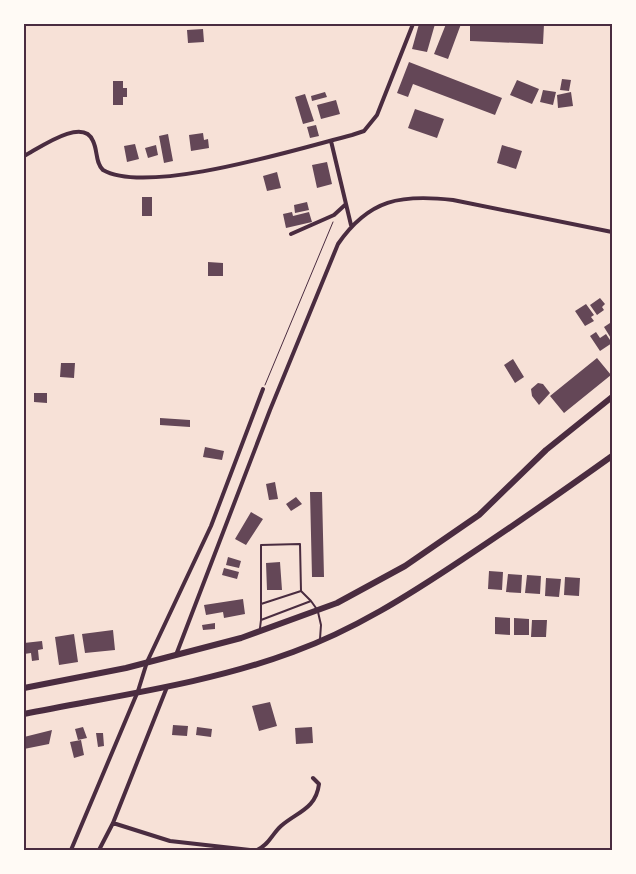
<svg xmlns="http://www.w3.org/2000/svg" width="636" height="874" font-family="Lora,serif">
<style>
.building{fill:#644757}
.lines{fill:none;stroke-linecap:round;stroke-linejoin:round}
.path{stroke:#4a2c40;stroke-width:1}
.service{stroke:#4a2c40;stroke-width:2}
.minor{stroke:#4a2c40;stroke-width:4}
.trunk{stroke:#4a2c40;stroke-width:6}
.neatline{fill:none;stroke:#4a2c40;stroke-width:2}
</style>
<rect width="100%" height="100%" fill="#f7e1d7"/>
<path class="building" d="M419,24H435L427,52L412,49Z
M446,24H461L448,59L434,54Z
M470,24H544L543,44L470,41Z
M203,29L204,42L188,43L187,30Z
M409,62L502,98L495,115L413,84L408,97L397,93Z
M562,79L571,80L569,91L560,90Z
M517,80L539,89L532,104L510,95Z
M113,81H123V88H127V97H123V105H113Z
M543,90L556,92L553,105L540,102Z
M325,92L327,97L312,101L311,96Z
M571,92L573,106L558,108L557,95Z
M305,94L314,121L303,124L295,97Z
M336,100L340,114L321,119L317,105Z
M415,109L444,119L437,138L408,128Z
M316,125L319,136L310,138L307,127Z
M203,133L204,140L208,139L209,148L191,151L189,135Z
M168,134L173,161L164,163L159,136Z
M135,144L139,159L127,162L124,146Z
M156,145L158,155L148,158L145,148Z
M502,145L522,151L516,169L497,163Z
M327,162L332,184L317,188L312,165Z
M277,172L281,188L267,191L263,176Z
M142,197H152V216H142Z
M307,202L309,210L295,213L294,205Z
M292,212L293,216L309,212L312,222L286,228L283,214Z
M208,262L223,263V276H208Z
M600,298L605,304L602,307L604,310L597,315L590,305Z
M586,304L594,315L591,317L594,321L585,326L575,311Z
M610,323L612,327V340L604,327Z
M596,332L600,338L606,334L612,343L600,351L590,336Z
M597,358L611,375L564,413L550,396Z
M513,359L524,377L515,383L504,365Z
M61,363H75L74,378L60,377Z
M538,383L543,384L550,393L539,405L532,396L531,389Z
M34,393H47V403L34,402Z
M160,418L190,420V427L160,425Z
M205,447L224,451L222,460L203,457Z
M275,482L278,499L269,500L266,484Z
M310,492H322L324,577H312Z
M296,497L302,504L291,511L286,504Z
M251,512L263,519L246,545L235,539Z
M228,557L241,561L239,568L226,565Z
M280,562L282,590H267L266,563Z
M224,568L239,572L237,579L222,575Z
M489,571L503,572L502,590L488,589Z
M508,574L522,575L521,593L506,592Z
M527,575L541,576L540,594L525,593Z
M565,577L580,578L579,596L564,595Z
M546,578L561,579L559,597L545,596Z
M243,599L245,614L224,618L223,612L206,615L204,605Z
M495,617L510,618V635L495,634Z
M514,618L529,619V635H514Z
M532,620H547L546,637H531Z
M215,623V629L203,630L202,625Z
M113,630L115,650L85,653L82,634Z
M74,634L78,662L59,665L55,637Z
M42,641L43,649L38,650L39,660L32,661L31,653L24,654V643Z
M270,702L277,726L259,731L252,706Z
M173,725L188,726L187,736L172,735Z
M83,727L87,738L78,740L75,729Z
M197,727L212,729L211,737L196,735Z
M312,727L313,743L296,744L295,728Z
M52,730L49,744L24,749V737Z
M96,733H103L104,746L98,747Z
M81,740L84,755L74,758L70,742Z"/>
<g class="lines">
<path class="path" d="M265,385L333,222"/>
<path class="service" d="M261,604L301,591
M318,612L321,625L320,639
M261,620V545L300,544L301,591L311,601
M260,628L261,620L311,601L316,608"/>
<path class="minor" d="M331,141L351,225
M24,156C38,149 83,116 93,141C98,151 95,162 103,170C148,196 300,148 352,135L364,131L377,115L413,24
M291,234L334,215L346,204
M176,655L270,410L338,244C369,199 401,194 453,200L612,232
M113,823L170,841L250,850
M71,850L138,691L147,662L211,526L263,389
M99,850L113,823L167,687
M257,850C269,845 272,834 281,826C297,812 316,809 319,784L313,778"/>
<path class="trunk" d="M24,688L126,668L241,638L337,603L405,566L479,515L546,450L612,397
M24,714C113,696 207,684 293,652C354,630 409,595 463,559C513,526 563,491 612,456"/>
</g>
<rect width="636" height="874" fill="none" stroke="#fffaf5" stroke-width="50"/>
<rect x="25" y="25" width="586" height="824" class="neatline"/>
</svg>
